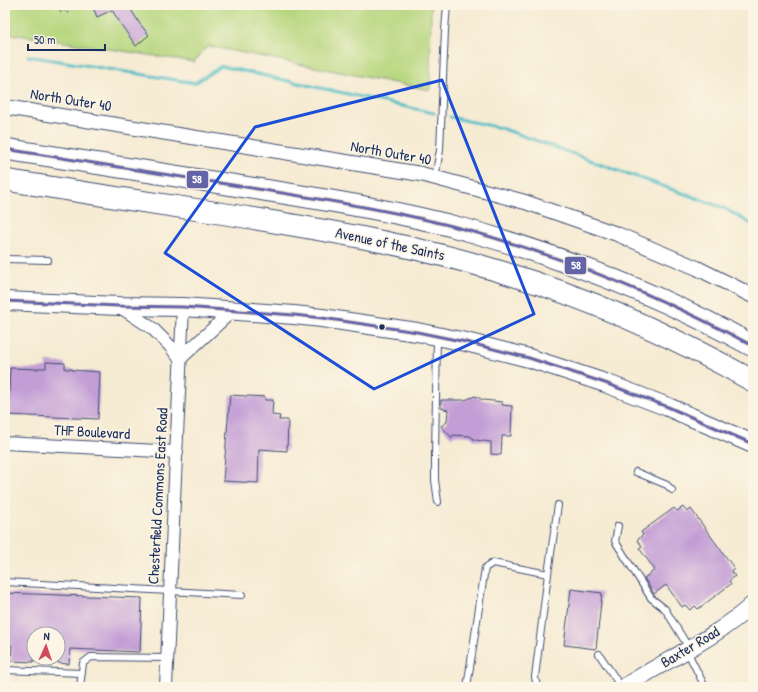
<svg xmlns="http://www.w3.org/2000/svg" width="758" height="692" font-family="'Patrick Hand',sans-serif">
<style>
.green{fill:#b7d77f;stroke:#69836e}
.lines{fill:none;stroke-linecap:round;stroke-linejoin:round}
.stream{stroke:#50bec6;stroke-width:3}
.building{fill:#c39ed6}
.service-casing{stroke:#3c4b70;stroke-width:8}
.minor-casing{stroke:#3c4b70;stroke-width:14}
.tertiary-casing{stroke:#3c4b70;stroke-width:16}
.secondary-casing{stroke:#3c4b70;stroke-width:18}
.primary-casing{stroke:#3c4b70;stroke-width:20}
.motorway-casing{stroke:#3c4b70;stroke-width:23}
.path{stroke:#3c4b70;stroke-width:2;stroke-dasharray:1 3;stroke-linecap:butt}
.service{stroke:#fff;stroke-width:6}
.minor{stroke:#fff;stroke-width:12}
.tertiary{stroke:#fff;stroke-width:14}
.secondary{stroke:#fff;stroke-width:16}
.primary{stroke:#fff;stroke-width:18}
.motorway{stroke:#fff;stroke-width:21}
.bus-1-casing{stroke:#fcf5e5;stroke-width:6}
.bus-1{stroke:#6364a8;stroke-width:3}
.marked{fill:none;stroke:#1d4ed8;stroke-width:3;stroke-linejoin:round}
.bus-dot{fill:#1b2f5e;stroke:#fcf5e5;stroke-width:1.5}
.labels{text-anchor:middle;stroke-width:3.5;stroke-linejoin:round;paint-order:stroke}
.street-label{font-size:15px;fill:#1b2f5e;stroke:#fcf5e5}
.line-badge{stroke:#fcf5e5;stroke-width:1.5}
.badge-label{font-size:11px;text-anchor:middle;font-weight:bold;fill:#fff}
</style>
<rect width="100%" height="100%" fill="#fcf5e5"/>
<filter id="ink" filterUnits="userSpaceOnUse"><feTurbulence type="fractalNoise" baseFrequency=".025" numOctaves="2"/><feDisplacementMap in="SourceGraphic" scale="8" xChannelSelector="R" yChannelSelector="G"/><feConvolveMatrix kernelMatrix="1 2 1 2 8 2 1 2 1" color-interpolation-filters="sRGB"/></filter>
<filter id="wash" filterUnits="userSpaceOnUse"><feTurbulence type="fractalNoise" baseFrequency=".012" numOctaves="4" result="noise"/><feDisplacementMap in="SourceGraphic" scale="16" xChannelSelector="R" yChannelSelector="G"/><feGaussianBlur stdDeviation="0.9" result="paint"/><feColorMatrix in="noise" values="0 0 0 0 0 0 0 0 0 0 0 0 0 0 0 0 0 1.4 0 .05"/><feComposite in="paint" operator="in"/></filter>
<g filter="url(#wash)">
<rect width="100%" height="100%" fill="#f6ebd3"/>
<path class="green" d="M5,5H431L430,90L208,46L194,62L5,33Z"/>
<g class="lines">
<path class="stream" d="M28,56L195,83L221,66L434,113
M450,117L501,128L724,208L753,225"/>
</g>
<g id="blocks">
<path class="building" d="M92,5H128L140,24L149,35L136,46L122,26L112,10L97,17Z
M46,362L65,363V369H72V370L100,372L98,419L8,415L10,368L38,369V368H46Z
M230,395L265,397V400H273L272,415L280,416L279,420H288L287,451L259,449L258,483L223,481Z
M475,396L483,400L502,402V405L512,406L511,436H502L501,455L491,454V442L475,440L470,436L453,435L452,438L441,426L447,422L448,410L441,408V400H465Z
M683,507L687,512L691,509L734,568L731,571L735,576L729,581L731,584L698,609L695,606L690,610L685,605L682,607L666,585L654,594L644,578L655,570L639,548L642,546L637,540L643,535L641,532L674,508L677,511Z
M571,589L602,593L596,649L564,645Z
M5,593L142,598L140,652L70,649L69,664L58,663V634H34V662L11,661L12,645H5Z"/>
</g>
</g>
<g filter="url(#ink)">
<use href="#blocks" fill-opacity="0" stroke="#3c4b70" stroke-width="1"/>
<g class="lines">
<defs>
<path id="service" d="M435,178L440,150L445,30L447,5
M5,259L48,260
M437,338L435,455V480L438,502
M636,472L667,485L672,490
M618,526L615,541L651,598L665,609L689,648
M5,582L242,595
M687,651L705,687
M599,654L621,687
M5,670L82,673
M80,687L83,663L91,657L167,658
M467,687L485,568L493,563L548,574
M537,687L535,677L548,574L558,505"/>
<path id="minor" d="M120,307L152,328L170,346L180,359
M180,359L232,311
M5,443L177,452
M166,687C171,560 177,434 183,307"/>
<path id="tertiary" d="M5,107L421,174L525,202L617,234L697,268L753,296"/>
<path id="secondary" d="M624,687C667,659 715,639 753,604"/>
<path id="primary" d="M5,301L119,306L183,307L294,315L322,318L417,332L466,342L529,358L605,383L668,407L753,444"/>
<path id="motorway" d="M5,149C85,162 165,174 245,187C319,199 394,210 467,230C566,258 663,296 753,346
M5,180C79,192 152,203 226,214C319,229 411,244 502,272C589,298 673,336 753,381"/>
</defs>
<use href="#service" class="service-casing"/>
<use href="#minor" class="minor-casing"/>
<use href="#tertiary" class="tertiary-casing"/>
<use href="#secondary" class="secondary-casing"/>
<use href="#primary" class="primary-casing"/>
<use href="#motorway" class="motorway-casing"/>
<path class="path" d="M64,5L67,11L68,15
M60,12L79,5"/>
<use href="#service" class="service"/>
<use href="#minor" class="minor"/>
<use href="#tertiary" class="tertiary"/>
<use href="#secondary" class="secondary"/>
<use href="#primary" class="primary"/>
<use href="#motorway" class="motorway"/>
<defs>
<path id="bus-1" d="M5,149C91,163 178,176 264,190C332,201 401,212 467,230C567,258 662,297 753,346
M5,301L119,306L183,307L294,315L322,318L417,332L466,342L529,358L605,383L668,407L753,444"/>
</defs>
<use href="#bus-1" class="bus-1-casing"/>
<use href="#bus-1" class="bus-1"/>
</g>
</g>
<path class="marked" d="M442,80L534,314L374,389L165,253L255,127Z"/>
<circle class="bus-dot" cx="382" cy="327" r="3.5"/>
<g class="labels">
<g class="street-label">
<text transform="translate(71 100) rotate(9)" y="5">North Outer 40</text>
<text transform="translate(391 153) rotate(10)" y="5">North Outer 40</text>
<text transform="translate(390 244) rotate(12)" y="5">Avenue of the Saints</text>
<text transform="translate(92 432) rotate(3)" y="5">THF Boulevard</text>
<text transform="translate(158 496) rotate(-87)" y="5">Chesterfield Commons East Road</text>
<text transform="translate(690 647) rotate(-31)" y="5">Baxter Road</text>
</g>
</g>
<g class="line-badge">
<rect x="186" y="170" width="23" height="19" rx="4" fill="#6364a8"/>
<rect x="564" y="256" width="23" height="19" rx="4" fill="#6364a8"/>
</g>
<g class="badge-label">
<text x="197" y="183">58</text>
<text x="576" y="269">58</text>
</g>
<rect width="758" height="692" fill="none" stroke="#fcf5e5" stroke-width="20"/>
<g transform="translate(46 646) rotate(3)"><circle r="19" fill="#fcf5e5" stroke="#a2a6af"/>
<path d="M0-3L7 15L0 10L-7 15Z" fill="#d1495b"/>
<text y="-6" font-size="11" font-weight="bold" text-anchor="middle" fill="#1b2f5e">N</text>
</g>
<path d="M28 44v6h77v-6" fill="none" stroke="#1b2f5e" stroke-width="2"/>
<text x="34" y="44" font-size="12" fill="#1b2f5e" stroke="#fcf5e5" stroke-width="3" paint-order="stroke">50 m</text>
</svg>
